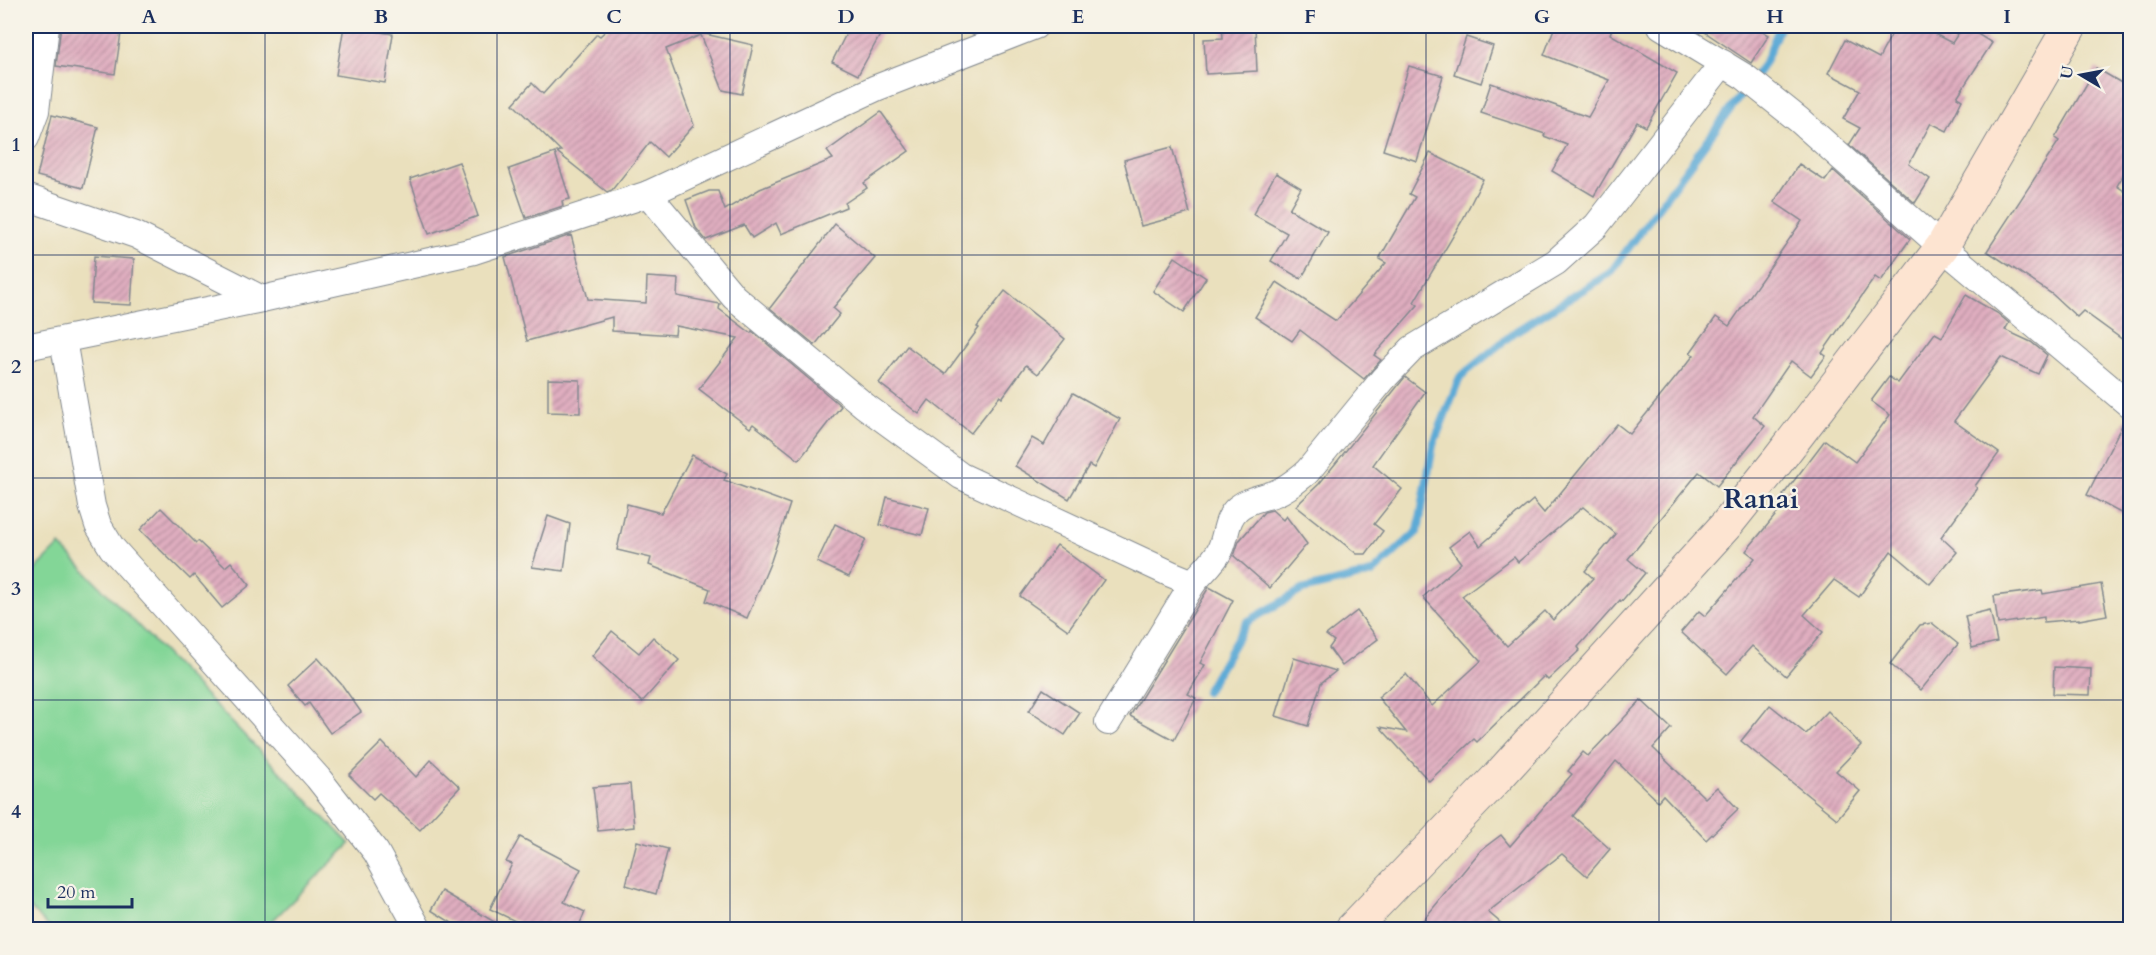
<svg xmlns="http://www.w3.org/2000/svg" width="2156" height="955" font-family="Cardo,serif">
<defs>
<pattern id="building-hatch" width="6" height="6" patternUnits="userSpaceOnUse" patternTransform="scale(1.5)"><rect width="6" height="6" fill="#e0aec0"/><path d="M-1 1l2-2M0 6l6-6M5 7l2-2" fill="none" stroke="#b58e9f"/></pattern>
</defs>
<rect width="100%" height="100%" fill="#f7f3e8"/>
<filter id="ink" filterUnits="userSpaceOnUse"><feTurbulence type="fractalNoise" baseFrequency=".0167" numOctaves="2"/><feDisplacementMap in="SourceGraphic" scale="12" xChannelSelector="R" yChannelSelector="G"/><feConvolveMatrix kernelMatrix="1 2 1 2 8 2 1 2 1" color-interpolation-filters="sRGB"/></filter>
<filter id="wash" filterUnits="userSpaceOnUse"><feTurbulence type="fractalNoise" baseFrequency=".008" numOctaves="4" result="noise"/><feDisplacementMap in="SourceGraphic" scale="24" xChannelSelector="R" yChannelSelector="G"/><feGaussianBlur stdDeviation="1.35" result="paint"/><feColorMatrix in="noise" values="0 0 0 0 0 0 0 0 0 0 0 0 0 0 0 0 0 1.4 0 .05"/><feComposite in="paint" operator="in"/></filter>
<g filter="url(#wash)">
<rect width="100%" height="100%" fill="#eae0bd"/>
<polygon fill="#83d697" stroke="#4f827a" stroke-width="1.5" points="60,545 350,844 264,929 51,929 26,904 26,579"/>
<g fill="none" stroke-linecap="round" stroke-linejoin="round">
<polyline stroke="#5daad6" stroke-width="8" points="1206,692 1247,622 1302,590 1372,573 1418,531 1433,445 1460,377 1516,331 1610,273 1765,62 1780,26"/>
</g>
<g id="blocks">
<g fill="url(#building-hatch)" fill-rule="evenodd">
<polygon points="61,26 122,26 115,74 56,66"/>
<polygon points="344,26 393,34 385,83 336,75"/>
<polygon points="611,26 721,26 721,27 705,34 753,45 742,94 723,90 701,35 666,49 694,125 666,157 650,142 612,190 607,192 557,152 561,151 513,104 532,83 543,94 597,34 600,36"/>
<polygon points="850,26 885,26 858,75 832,62"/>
<polygon points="1222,26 1255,26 1257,71 1206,74 1204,39 1223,38"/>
<polygon points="1555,26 1613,26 1610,34 1677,73 1646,127 1637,122 1594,196 1552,171 1567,145 1544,136 1545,134 1481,113 1491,83 1588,117 1609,80 1544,55"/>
<polygon points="1696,26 1755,26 1769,35 1751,63"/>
<polygon points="1896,26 1919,26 1952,43 1963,26 1965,26 1992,43 1957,97 1962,100 1947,131 1931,123 1909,164 1930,179 1915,203 1849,145 1860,128 1843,119 1860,90 1828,73 1845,40 1879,58"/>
<polygon points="1466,37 1493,46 1481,83 1454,74"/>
<polygon points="1409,66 1443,76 1417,161 1383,150"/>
<polygon points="2096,68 2130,88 2130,163 2117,186 2130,195 2130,345 2083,311 2077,317 2052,294 1987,251 2059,141 2055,138"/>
<polygon points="881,112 909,151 864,183 867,188 845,203 846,207 781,234 776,223 752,238 744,225 706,240 696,228 686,200 709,191 718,191 725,210 760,189 833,159 827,151"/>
<polygon points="52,115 98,127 83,188 37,176"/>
<polygon points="1172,147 1190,213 1141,226 1124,160"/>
<polygon points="555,153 570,199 562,201 563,206 526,218 509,169"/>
<polygon points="1430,153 1483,179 1462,221 1414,302 1418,305 1374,355 1381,360 1364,379 1300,330 1292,341 1255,317 1277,282 1336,321 1386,263 1379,259 1415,197 1409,194"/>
<polygon points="459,162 478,216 429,234 410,179"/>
<path d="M1799,164l26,17 8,-11 77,69 -29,42 -6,-4 -53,76 4,3 -15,20 -20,-15 -38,55 12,10 -48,60 -18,-14 -71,87 17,14 -24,29 -1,-2 -42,47 2,3 -32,30 -4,-4 -67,66 -3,-3 -45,42 -49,-54 26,5 -28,-35 28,-23 26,32 49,-45 -58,-64 38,-34 -12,-16 21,-16 10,15 53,-46 11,13 73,-89 13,10 64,-79 -4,-2 26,-36 13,9 73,-105 -28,-19zM1583,507l33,27 -31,37 8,7 -40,42 -8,-9 -38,35 -45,-50 52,-39 4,5z"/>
<polygon points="1276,173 1301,188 1289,209 1328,232 1301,279 1271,261 1287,233 1253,214"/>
<polygon points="835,224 875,258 833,308 840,314 815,345 770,308"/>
<polygon points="571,235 588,299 646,303 647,277 678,279 677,296 720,304 719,309 751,333 752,331 841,406 799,460 753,424 750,428 699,389 738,338 676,326 675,335 612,331 612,317 527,341 505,257"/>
<polygon points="94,256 134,259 131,305 91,303"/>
<polygon points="1175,257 1206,278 1184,312 1153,291"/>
<polygon points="1005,291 1065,339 1038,374 1026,365 1002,398 1000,396 971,433 929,400 919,414 879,383 907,346 945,374 979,328 977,327"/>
<polygon points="1966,295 1997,313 2009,323 2005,330 2031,342 2047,355 2038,374 2001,357 1954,421 1999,453 1975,486 1977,488 1941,537 1957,552 1930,584 1891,551 1859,597 1834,580 1804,615 1823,632 1786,676 1752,646 1727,674 1681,632 1699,611 1705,616 1755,558 1746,551 1789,499 1783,495 1825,440 1855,462 1890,415 1871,401 1889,377 1898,383 1935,333 1942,337"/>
<polygon points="1405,377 1425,392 1373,465 1402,489 1374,524 1383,531 1366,554 1357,554 1296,506 1319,484"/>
<polygon points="548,379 580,380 580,413 548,412"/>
<polygon points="1073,393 1120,419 1094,468 1089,465 1069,499 1015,466 1032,438 1044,445"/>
<polygon points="2125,419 2130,420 2130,518 2087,495"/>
<polygon points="692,455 727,474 724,480 790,504 771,561 747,618 706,601 710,589 649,565 651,558 617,550 627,504 661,513"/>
<polygon points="887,497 929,508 922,535 880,525"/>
<polygon points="161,508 196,543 198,541 225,567 231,562 250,585 222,608 194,575 190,579 140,530"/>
<polygon points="1272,510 1283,520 1286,516 1307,544 1270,588 1234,556 1239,541 1264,512"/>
<polygon points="548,516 570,524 564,571 532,567"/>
<polygon points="835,524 866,539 849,577 817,562"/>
<polygon points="1057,545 1104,580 1068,630 1020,596"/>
<polygon points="2101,584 2107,615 2079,620 2079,619 2044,622 2044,617 1998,624 1994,596 2042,590 2043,594"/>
<polygon points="1209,587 1233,600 1200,663 1205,665 1188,694 1196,698 1174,740 1130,716"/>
<polygon points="1990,610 1997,642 1972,648 1965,616"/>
<polygon points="1357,611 1378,639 1342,666 1329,648 1334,641 1326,635"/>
<polygon points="1932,623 1958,644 1921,690 1890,664 1920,625"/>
<polygon points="612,631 639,653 653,637 679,660 642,702 592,656"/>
<polygon points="318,658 342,685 361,712 330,733 309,703 305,706 288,686"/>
<polygon points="1294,658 1336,671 1321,683 1308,726 1276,716"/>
<polygon points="2054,667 2091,669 2090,695 2053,694"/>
<polygon points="1043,689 1080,713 1065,735 1029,711"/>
<polygon points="1641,700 1671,728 1653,748 1705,798 1717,787 1738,809 1706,840 1663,795 1658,801 1616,761 1573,816 1610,849 1587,876 1562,854 1488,912 1509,930 1415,930 1481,850 1501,835 1510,846 1572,774 1568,771 1583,752 1588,756"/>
<polygon points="1770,705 1806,734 1828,711 1861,745 1836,771 1860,791 1837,819 1741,741"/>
<polygon points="382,742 416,777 431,760 460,787 420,830 379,793 373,799 349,775"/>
<polygon points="630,784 634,827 598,831 593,787"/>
<polygon points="520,837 581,869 564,902 585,912 577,930 534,930 490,909 512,864 506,862"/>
<polygon points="637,841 668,849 656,894 626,885"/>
<polygon points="442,891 508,930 463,930 431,910"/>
</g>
</g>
</g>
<g filter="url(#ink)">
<use href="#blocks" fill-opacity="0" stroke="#82888e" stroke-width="1.5"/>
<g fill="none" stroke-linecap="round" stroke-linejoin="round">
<g stroke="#82888e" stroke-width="28">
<g id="street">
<polyline points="1661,26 1745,77 1799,120 1942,247 2130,405"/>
<polyline points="26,138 36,111 46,26"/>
<path d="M648,194l86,103 131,109 96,70 210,98 22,9c9,-11 21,-21 27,-33 7,-14 5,-31 18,-42 11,-9 25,-10 38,-15 12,-5 21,-13 31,-21l77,-94 28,-29 144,-87 40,-36 127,-163"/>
<polyline points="26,197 136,235 262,299"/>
<polyline points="63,340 92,506 98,525 112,548 318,778 376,852 419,930"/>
<polyline points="26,347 262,299 474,251 648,194 876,88 1035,26"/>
<polyline points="1108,722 1193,583"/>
</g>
</g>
<g stroke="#82888e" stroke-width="35">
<polyline id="secondary" points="1351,930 1496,779 1727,524 1779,459 1942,247 2070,26"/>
</g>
<use href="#street" stroke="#fff" stroke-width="26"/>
<use href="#secondary" stroke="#fde4d1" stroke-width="33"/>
</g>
</g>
<path fill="none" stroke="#1b2f5e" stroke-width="1.5" stroke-opacity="0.55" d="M265,26v904M497,26v904M730,26v904M962,26v904M1194,26v904M1426,26v904M1659,26v904M1891,26v904M26,255h2104M26,478h2104M26,700h2104"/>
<g text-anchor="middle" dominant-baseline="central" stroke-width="4.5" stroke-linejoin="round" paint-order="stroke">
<g font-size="28" font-weight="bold" fill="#1b2f5e" stroke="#f7f3e8">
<text x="1761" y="499">Ranai</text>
</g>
</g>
<rect width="2156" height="955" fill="none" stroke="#f7f3e8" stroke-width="66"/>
<g transform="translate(2081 75) rotate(280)" stroke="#f7f3e8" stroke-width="4.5" paint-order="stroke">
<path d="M0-4.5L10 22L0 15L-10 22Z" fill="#1b2f5e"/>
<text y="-9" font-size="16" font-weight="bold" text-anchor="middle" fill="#1b2f5e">U</text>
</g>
<path d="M48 898v9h84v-9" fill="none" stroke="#1b2f5e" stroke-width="3"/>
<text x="57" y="898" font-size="18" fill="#1b2f5e" stroke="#f7f3e8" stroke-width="4.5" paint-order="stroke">20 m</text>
<rect x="33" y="33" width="2090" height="889" fill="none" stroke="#1b2f5e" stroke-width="2"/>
<g font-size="20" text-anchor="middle" font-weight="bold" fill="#1b2f5e">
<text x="149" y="23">A</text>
<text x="381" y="23">B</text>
<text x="614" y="23">C</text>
<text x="846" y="23">D</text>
<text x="1078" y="23">E</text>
<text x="1310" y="23">F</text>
<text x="1542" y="23">G</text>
<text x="1775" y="23">H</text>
<text x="2007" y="23">I</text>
<text x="16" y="151">1</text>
<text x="16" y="373">2</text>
<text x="16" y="595">3</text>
<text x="16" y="818">4</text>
</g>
</svg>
